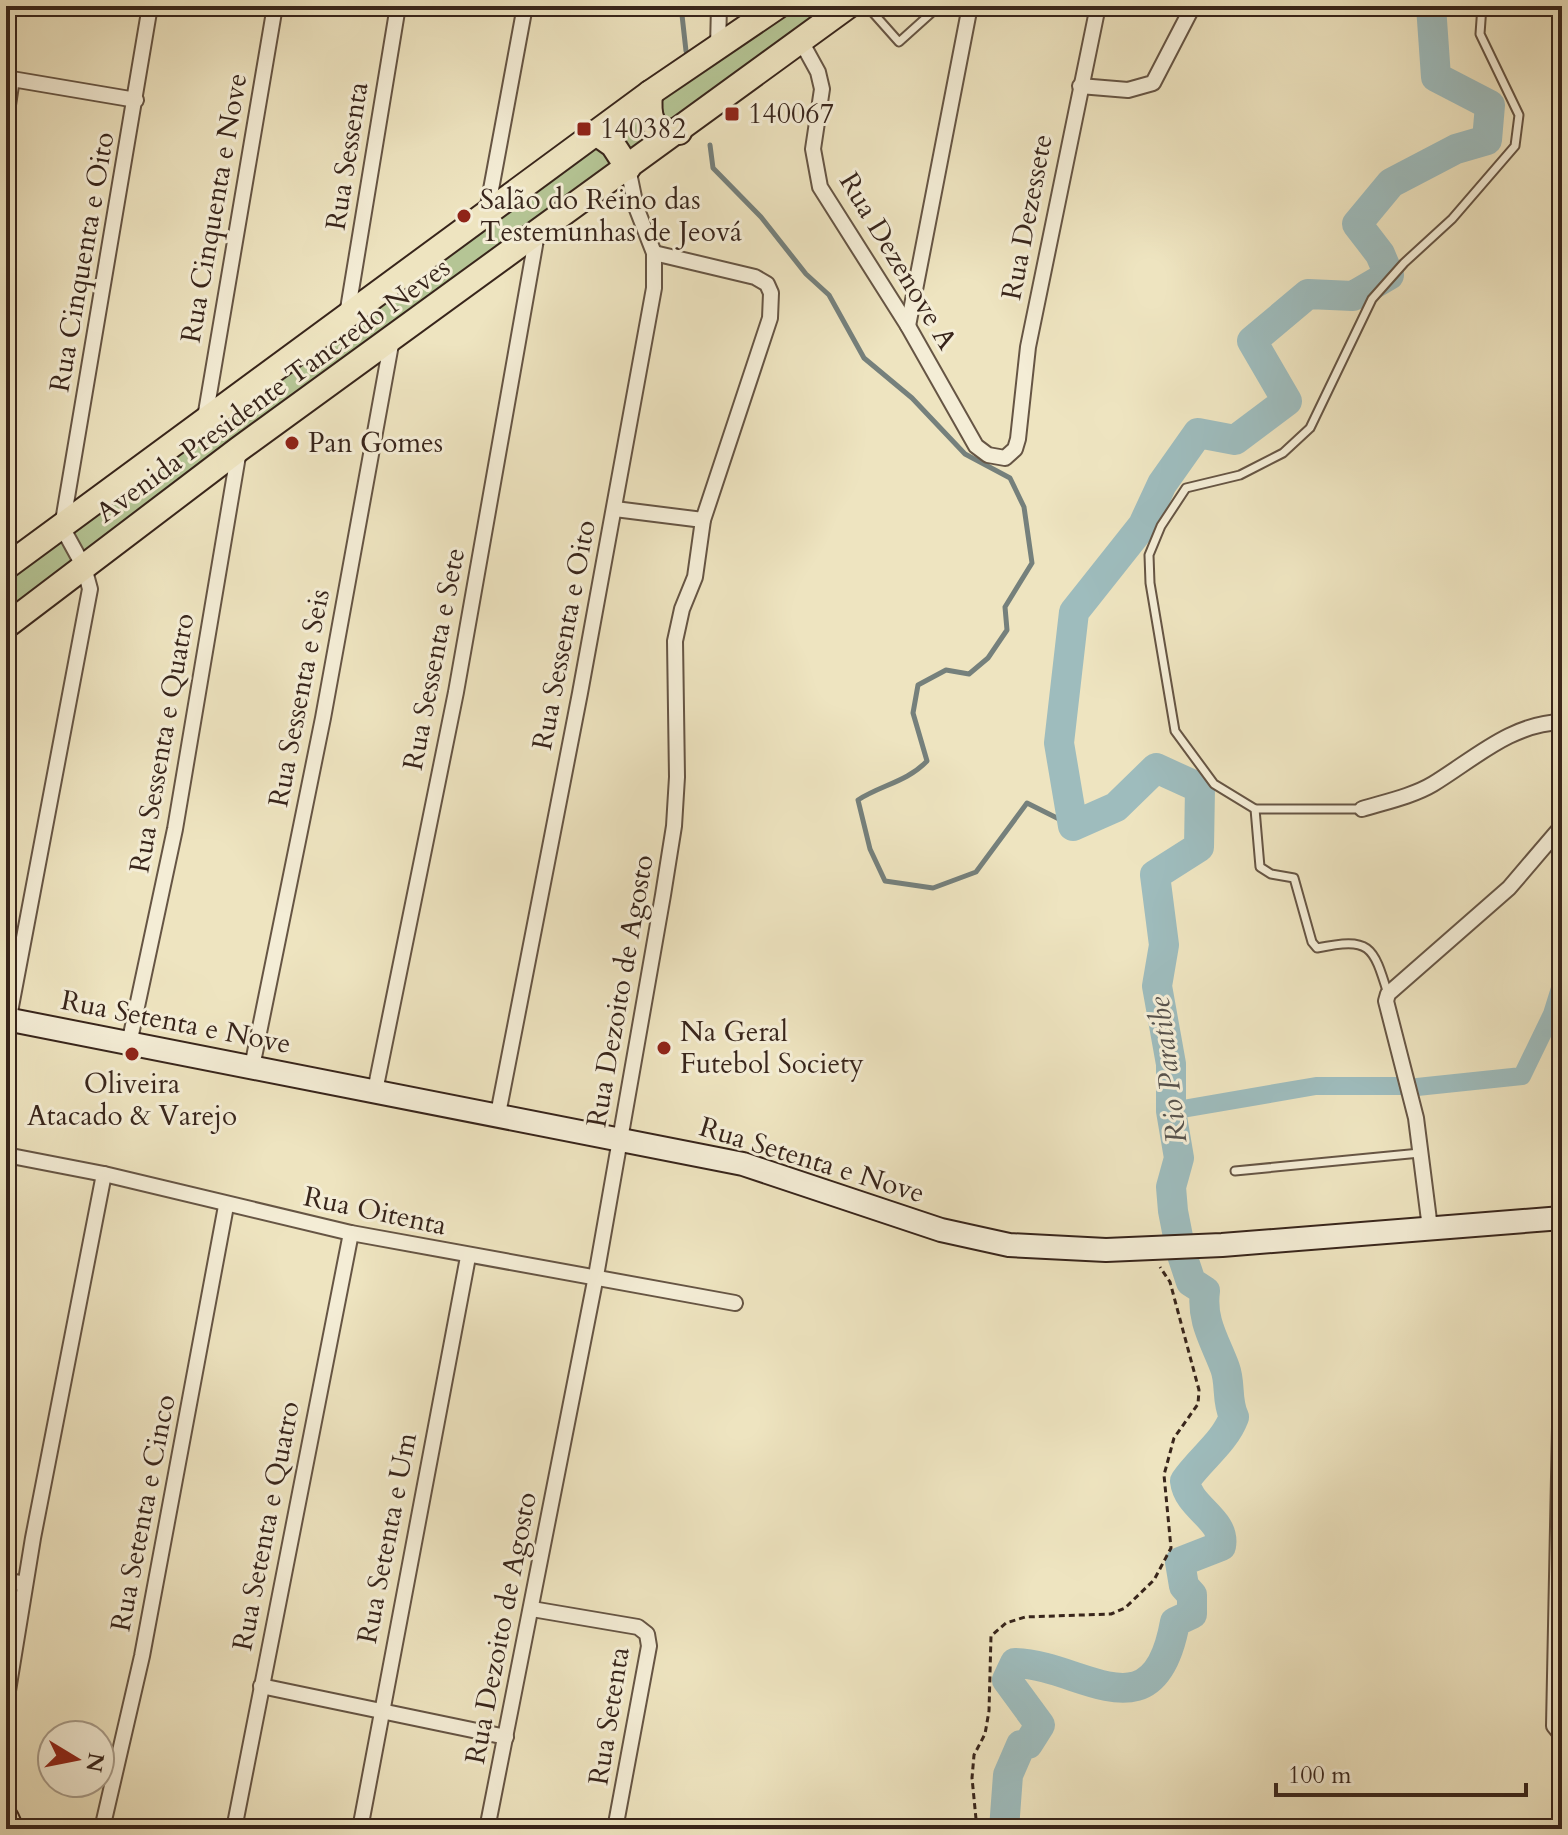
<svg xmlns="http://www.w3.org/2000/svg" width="1568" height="1835" font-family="Cardo,serif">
<rect width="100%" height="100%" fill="#eee4c0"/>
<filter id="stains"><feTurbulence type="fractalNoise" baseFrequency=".0025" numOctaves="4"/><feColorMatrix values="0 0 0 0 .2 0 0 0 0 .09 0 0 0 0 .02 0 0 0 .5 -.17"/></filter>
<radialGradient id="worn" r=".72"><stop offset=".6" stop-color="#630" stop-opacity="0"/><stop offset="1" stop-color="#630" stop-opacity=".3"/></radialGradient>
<polygon fill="#b5c595" stroke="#767558" stroke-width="2" points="786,6 840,6 6,619 6,573"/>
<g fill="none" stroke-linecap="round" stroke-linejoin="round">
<g stroke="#75807c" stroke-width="5">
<polyline points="681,6 686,51"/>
<path d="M710,145l3,23 48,49 45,57 23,21 35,63 48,40 53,56 45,24 14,29 8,56 -27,44 2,23 -19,28 -19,16 -23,-4 -28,15 -5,28 14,48c-20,21 -46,24 -69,39l12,49 15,32 48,7 43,-16 51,-69 46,23"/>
</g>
<g stroke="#9ebcbd" stroke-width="18">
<polyline points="1417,1087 1522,1076 1552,1014 1562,982"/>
<polyline points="1171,1111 1316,1086 1401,1086"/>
</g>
<path stroke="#9ebcbd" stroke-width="30" d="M1004,1829l4,-54 13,-30 7,-1 12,-19 -33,-45 8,-17c68,2 139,76 160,-41l17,-8v-19l-8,-9 -4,-24 41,-16c5,-27 -33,-38 -36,-65 16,-23 39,-38 49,-64 -8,-17 -3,-33 -9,-49 -10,-27 -24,-47 -20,-77l-14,-9 -10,-30 -8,-41 -2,-24 8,-29 -8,-47v-47l-14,-78 7,-41 -9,-70 44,-28 1,-59 -44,-20 -40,39 -43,19 -14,-83 15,-131 69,-87 19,-41 36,-51 37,7 52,-39 -35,-60 56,-47 45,2 36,-21 -9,-21 -23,-30 34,-41 65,-34 31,-9 3,-35 -54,-28 -5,-71"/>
<g stroke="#654" stroke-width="11">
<g id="lane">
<polyline points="867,6 899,42 939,6"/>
<path d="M1255,809l5,58 11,7 23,4 18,64 5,6c53,-11 56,-3 71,46"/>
<polyline points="1362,809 1255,809 1214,784 1175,731 1150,583 1149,555 1161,526 1186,488 1240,475 1283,453 1310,428 1372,299 1404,263 1452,219 1515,146 1519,115 1480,34 1482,6"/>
<polyline points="1235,1171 1420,1153"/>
</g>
</g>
<g stroke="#654" stroke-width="18">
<g id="street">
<polyline points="801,41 818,72 822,89 813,149 820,187 908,326 976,446 988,455 1005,458 1015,449 1018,439 1028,347 1098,6"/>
<polyline points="718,47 719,6"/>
<polyline points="6,78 136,100"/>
<polyline points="1080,86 1128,90 1153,83 1193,6"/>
<polyline points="6,118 12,79"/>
<polyline points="487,211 525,6"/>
<polyline points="347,315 398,6"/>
<polyline points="908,326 970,6"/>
<polyline points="205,418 275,6"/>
<polyline points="615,509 703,520"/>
<path d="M1362,809c23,-7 51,-13 71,-25 41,-25 79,-61 129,-62"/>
<polyline points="6,1033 90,589 84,567 62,527 150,6"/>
<polyline points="129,1044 175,829 239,450"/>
<polyline points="252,1067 323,718 392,339"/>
<polyline points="375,1091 456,692 537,234"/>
<polyline points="498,1114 580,693 654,288 654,253 636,207 628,168"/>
<polyline points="6,1155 104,1174 351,1233 735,1303"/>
<polyline points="1430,1228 1416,1118 1386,1001 1388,994 1509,888 1562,826"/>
<polyline points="1562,1328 1554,1726 1562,1736"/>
<polyline points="6,1580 25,1584"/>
<polyline points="532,1609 638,1627 647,1634 649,1646 615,1829"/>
<polyline points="261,1686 506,1737"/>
<polyline points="6,1703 33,1538 104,1174"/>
<polyline points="102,1829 142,1656 226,1206"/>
<polyline points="234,1829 351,1233"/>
<polyline points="360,1829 468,1257"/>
<polyline points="487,1829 596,1276 663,895 674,826 677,777 675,641 682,609 695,577 703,520 770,318 771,293 767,284 755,277 654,253"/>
</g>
</g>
<g stroke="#38251b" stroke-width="26">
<polyline id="secondary" points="6,1019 743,1164 941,1230 1009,1245 1106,1250 1222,1245 1562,1218"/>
</g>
<g stroke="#38251b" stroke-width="28">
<g id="primary">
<path d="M650,93c-2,24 0,40 29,39"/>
<polyline points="596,133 613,145 628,168"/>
<polyline points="6,567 650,93 778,6"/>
<polyline points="6,626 239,449 848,6"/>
<polyline points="6,1818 11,1829"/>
</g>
</g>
<polyline stroke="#38251b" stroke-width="3" stroke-dasharray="6 4" stroke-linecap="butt" points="977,1829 972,1778 974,1755 985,1734 989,1711 991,1636 1006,1623 1025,1617 1111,1614 1125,1608 1154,1580 1171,1548 1164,1475 1174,1438 1198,1404 1199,1390 1170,1282 1160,1267"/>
<use href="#lane" stroke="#f4edd6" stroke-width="7"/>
<use href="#street" stroke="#f4edd6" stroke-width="14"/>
<use href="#secondary" stroke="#f4edd6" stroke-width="22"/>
<use href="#primary" stroke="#eee4c0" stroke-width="24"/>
</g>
<g fill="#8f2418" stroke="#f4edd6" stroke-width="3">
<rect x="724" y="106" width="16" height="16" rx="4"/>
<rect x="576" y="121" width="16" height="16" rx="4"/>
<circle cx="464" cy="216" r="8"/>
<circle cx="292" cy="443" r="8"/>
<circle cx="664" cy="1048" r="8"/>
<circle cx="132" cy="1054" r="8"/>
</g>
<g text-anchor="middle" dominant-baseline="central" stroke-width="6" stroke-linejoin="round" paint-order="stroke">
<g font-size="28" fill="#38251b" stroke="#f4edd6" text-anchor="start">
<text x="748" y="114">140067</text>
<text x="600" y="129">140382</text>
<text x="480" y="200">Salão do Reino das<tspan x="480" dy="32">Testemunhas de Jeová</tspan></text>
<text x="308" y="443">Pan Gomes</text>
<text x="680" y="1032">Na Geral<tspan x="680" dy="32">Futebol Society</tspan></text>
<text x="132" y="1084" text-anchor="middle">Oliveira<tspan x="132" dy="32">Atacado &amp; Varejo</tspan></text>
</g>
<g font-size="28" fill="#38251b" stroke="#f4edd6">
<text transform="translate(347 156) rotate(-81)">Rua Sessenta</text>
<text transform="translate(214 208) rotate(-80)">Rua Cinquenta e Nove</text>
<text transform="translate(1027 217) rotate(-79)">Rua Dezessete</text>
<text transform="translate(898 261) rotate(59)">Rua Dezenove A</text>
<text transform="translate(82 262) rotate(-80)">Rua Cinquenta e Oito</text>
<text transform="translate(273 390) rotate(-36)">Avenida Presidente Tancredo Neves</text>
<text transform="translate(564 635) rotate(-79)">Rua Sessenta e Oito</text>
<text transform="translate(434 659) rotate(-79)">Rua Sessenta e Sete</text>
<text transform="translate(299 698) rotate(-79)">Rua Sessenta e Seis</text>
<text transform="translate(162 743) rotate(-80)">Rua Sessenta e Quatro</text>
<text transform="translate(620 991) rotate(-80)">Rua Dezoito de Agosto</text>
<text transform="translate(176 1022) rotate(11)">Rua Setenta e Nove</text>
<text transform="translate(812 1160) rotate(17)">Rua Setenta e Nove</text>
<text transform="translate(375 1211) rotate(12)">Rua Oitenta</text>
<text transform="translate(143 1513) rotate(-79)">Rua Setenta e Cinco</text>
<text transform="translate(266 1526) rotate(-79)">Rua Setenta e Quatro</text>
<text transform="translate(387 1538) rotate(-79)">Rua Setenta e Um</text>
<text transform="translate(501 1628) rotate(-79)">Rua Dezoito de Agosto</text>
<text transform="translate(609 1716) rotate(-81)">Rua Setenta</text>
</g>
<g font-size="30" font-style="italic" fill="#57524c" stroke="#f4edd6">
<text transform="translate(1168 1070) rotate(-97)">Rio Paratibe</text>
</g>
</g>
<rect width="1568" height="1835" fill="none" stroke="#eee4c0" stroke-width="32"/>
<rect x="8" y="8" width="1552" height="1819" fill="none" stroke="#38251b" stroke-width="4"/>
<rect x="16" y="16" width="1536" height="1803" fill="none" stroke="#38251b" stroke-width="2"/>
<g transform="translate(76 1759) rotate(100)"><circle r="38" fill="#f4edd6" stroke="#a99d8b" stroke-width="2"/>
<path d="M0-6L14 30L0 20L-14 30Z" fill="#8f2418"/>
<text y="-12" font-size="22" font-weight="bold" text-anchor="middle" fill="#38251b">N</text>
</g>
<path d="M1276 1783v12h250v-12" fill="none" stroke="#38251b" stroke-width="4"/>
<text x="1288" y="1783" font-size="24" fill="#38251b" stroke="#f4edd6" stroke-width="6" paint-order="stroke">100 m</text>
<rect width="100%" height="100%" filter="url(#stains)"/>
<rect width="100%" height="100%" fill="url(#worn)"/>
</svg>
